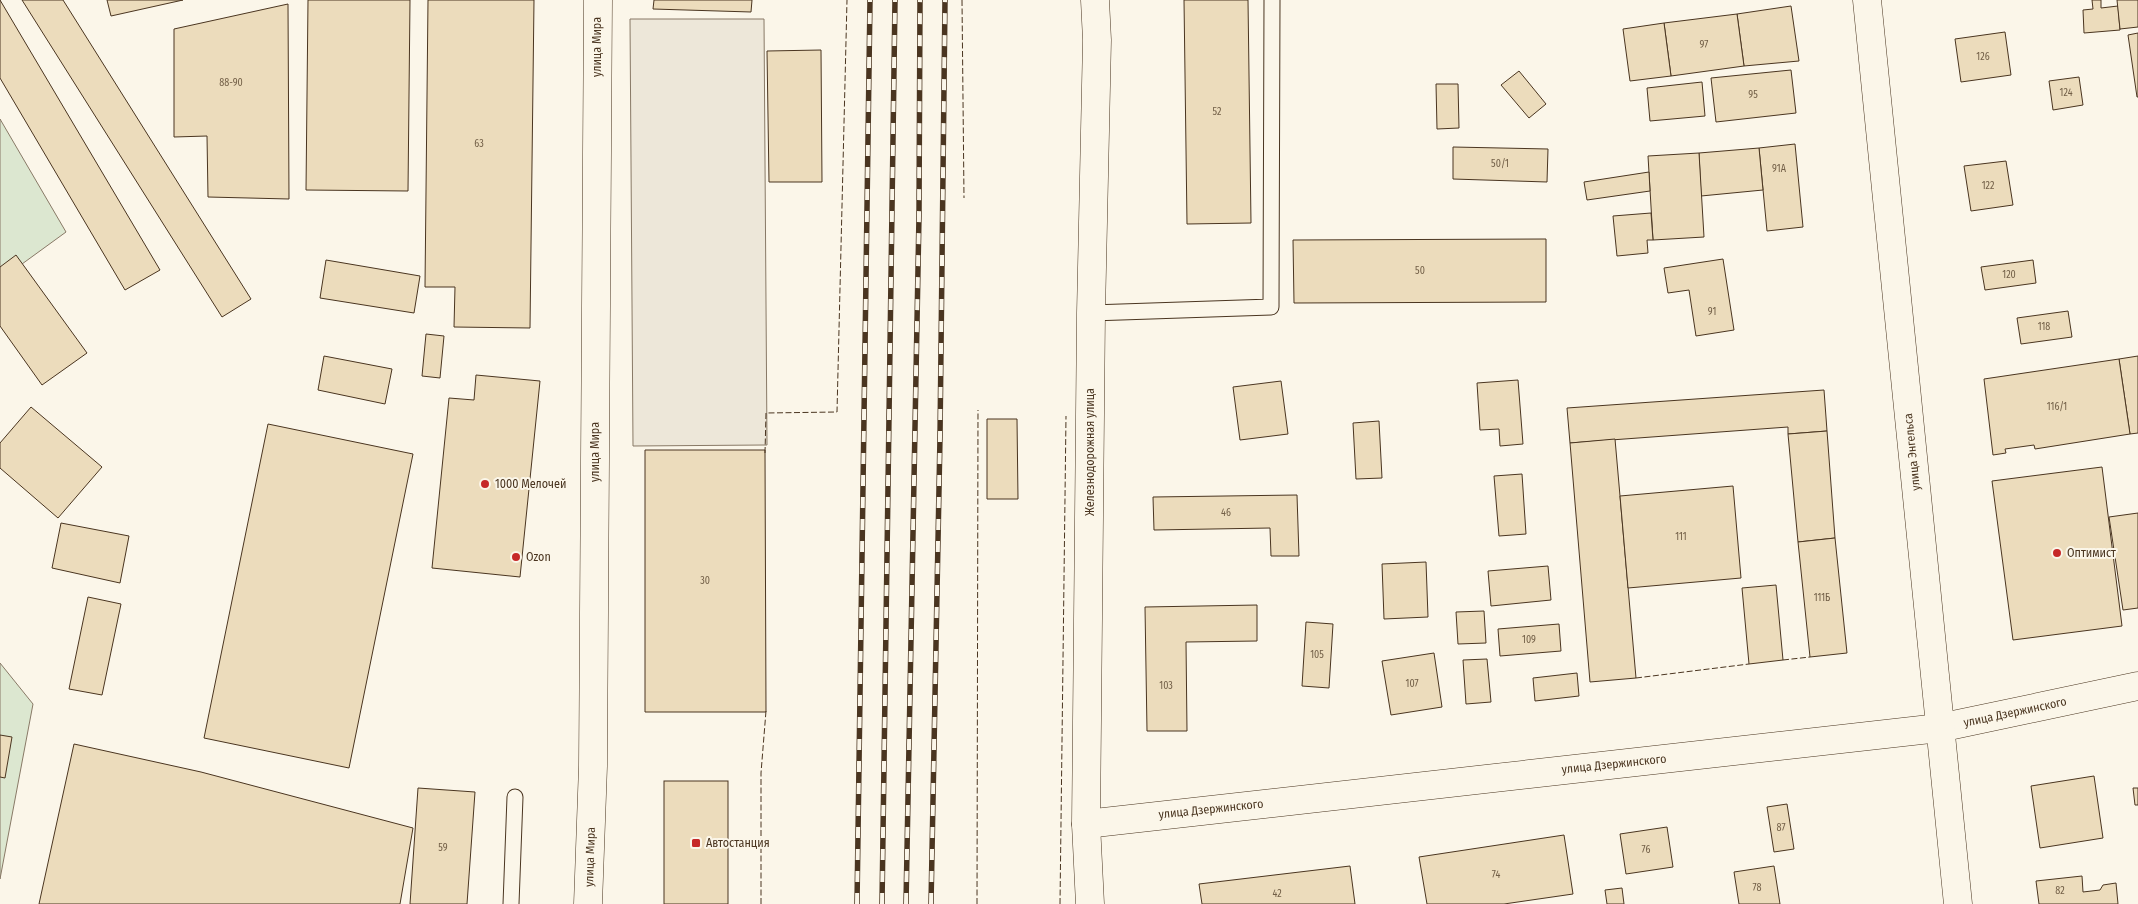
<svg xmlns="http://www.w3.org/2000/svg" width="2138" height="904" font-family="'Fira Sans Condensed',sans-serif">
<rect width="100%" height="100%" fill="#fbf6e9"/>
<g fill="#dce7d0" stroke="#887966">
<polygon points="0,119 66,232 0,280"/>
<polygon points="0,663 33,704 0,879"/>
</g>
<polygon fill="#ede7d9" stroke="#887966" points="630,19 764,19 767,445 633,446"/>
<g fill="#ecdcbc" stroke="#4a3520">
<polygon points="0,0 160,270 125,290 0,78"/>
<polygon points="22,0 63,0 251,299 222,317"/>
<polygon points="107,0 183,0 111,16"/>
<polygon points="308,0 410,0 408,191 306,190"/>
<polygon points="428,0 534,0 530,328 454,327 455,287 425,287"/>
<polygon points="654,0 752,0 751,12 653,9"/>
<polygon points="1184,0 1248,0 1251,223 1187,224"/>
<polygon points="2092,0 2101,0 2101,8 2118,6 2120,30 2084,33 2083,10 2093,9"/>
<polygon points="2117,0 2138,0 2138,27 2120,29"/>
<polygon points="288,4 289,199 208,197 207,136 174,137 174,29"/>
<polygon points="1791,6 1799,61 1744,66 1737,14"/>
<polygon points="1737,14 1744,66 1671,76 1664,23"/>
<polygon points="1664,23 1671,76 1630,81 1623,29"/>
<polygon points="2005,32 2011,75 1961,82 1955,39"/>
<polygon points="2138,33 2138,97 2137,97 2128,35"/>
<polygon points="821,50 822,182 769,182 767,51"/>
<polygon points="1791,70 1796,113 1716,122 1711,78"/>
<polygon points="1519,71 1546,104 1529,118 1501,85"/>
<polygon points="2079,77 2083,105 2053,110 2049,81"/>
<polygon points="1702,82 1705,116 1650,121 1647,88"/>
<polygon points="1436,84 1458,84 1459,128 1437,129"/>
<polygon points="1795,144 1803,227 1767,231 1759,148"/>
<polygon points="1453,147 1548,149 1547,182 1453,179"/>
<polygon points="1759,148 1763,190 1701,196 1699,153"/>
<polygon points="1699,153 1704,237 1653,240 1648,156"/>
<polygon points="2006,161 2013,205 1971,211 1964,166"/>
<polygon points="1649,172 1650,191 1587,200 1584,182"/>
<polygon points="1651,213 1653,240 1647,240 1648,253 1617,256 1613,216"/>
<polygon points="1546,239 1546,302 1294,303 1293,240"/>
<polygon points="16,255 87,353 42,385 0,326 0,267"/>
<polygon points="1723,259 1734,330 1696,336 1689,290 1668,293 1664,268"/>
<polygon points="326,260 420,276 414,313 320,298"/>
<polygon points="2033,260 2036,283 1985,290 1981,267"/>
<polygon points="2068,311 2072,337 2021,344 2017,318"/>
<polygon points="426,334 444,336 440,378 422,376"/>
<polygon points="324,356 392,369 385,404 318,390"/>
<polygon points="2138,356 2138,433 2130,434 2119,359"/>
<polygon points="2119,359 2130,434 2035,449 2034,445 2005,449 2006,453 1993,455 1984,379"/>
<polygon points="476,375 540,381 520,577 432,568 449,398 474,400"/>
<polygon points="1518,380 1523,444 1500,446 1499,429 1480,430 1477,383"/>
<polygon points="1281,381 1288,434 1240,440 1233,387"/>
<polygon points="1824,390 1827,431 1788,434 1788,427 1570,443 1567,408"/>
<polygon points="31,407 102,467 58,518 0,468 0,443"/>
<polygon points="987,419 1017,419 1018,499 987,499"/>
<polygon points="1379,421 1382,478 1356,479 1353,423"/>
<polygon points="268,424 413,454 349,768 204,738"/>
<polygon points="1827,431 1835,538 1798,542 1788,434"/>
<polygon points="1615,439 1636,678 1590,682 1570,443"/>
<polygon points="645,450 765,450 766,712 645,712"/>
<polygon points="2102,467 2122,626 2013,640 1992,481"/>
<polygon points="1522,474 1526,534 1499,536 1494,476"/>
<polygon points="1733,486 1741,578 1628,588 1620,496"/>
<polygon points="1297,495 1299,556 1271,556 1270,528 1154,530 1153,497"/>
<polygon points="2138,513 2138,608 2123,610 2109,517"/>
<polygon points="61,523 129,536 120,583 52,568"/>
<polygon points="1835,538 1847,653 1810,657 1798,542"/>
<polygon points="1426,562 1428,617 1384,619 1382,564"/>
<polygon points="1548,566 1551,600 1491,606 1488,571"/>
<polygon points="1776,585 1783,660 1749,664 1742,588"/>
<polygon points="88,597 121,604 102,695 69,689"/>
<polygon points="1257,605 1257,641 1186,642 1187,731 1147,731 1145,607"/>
<polygon points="1484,611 1486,643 1458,644 1456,612"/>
<polygon points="1306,622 1333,624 1329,688 1302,686"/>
<polygon points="1559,624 1561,651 1500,656 1498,629"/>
<polygon points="1434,653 1442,707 1391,715 1382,661"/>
<polygon points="1487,659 1491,702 1466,704 1463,660"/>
<polygon points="1577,673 1579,696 1535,701 1533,678"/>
<polygon points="0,735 12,737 5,778 0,777"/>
<polygon points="74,744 201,772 413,828 400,904 39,904"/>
<polygon points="2094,776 2103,838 2040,848 2031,786"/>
<rect x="664" y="781" width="64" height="123"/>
<polygon points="418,788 475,792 467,904 410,904"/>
<polygon points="2133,788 2138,788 2138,805 2135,805"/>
<polygon points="1787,804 1794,849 1774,852 1767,807"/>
<polygon points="1667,827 1673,867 1626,874 1620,834"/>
<polygon points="1564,835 1573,894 1504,904 1427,904 1419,857"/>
<polygon points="1350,866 1355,904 1202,904 1199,884"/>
<polygon points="1774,866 1780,904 1739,904 1734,872"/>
<polygon points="2082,876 2083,892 2100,890 2103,885 2116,883 2118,904 2039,904 2036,881"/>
<polygon points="1622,888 1624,904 1607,904 1605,890"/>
</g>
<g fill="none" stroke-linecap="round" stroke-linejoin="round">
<g stroke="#4a3520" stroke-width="17">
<g id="service">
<polyline points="1091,313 1271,307 1272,0"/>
<polyline points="511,904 515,797"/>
</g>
</g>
<g stroke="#4a3520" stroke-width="29">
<g id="minor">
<polyline points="1086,824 1939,728 2138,686"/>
<polyline points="1090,904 1086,824 1091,313 1097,40 1095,0"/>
</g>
</g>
<g stroke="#4a3520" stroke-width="29">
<polyline id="tertiary" points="1867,0 1958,904"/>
</g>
<g stroke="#4a3520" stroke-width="29">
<polyline id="primary" points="588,904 593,766 598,0"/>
</g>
<use href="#service" stroke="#fbf6e9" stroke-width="15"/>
<use href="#minor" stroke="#fbf6e9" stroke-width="28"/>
<use href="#tertiary" stroke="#fbf6e9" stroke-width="28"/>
<use href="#primary" stroke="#fbf6e9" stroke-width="28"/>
<g stroke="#4a3520" stroke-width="5.5">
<g id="rail">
<polyline points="857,904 870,0"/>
<polyline points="882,904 895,0"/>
<polyline points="906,904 919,216 920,0"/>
<polyline points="931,904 940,437 945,0"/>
</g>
</g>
<use href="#rail" stroke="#fbf6e9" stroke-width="4" stroke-dasharray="11" stroke-linecap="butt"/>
<g stroke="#4a3520" stroke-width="1" stroke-dasharray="6 2.5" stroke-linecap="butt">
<polyline points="962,0 964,198"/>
<polyline points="765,453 766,413 837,412 847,0"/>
<polyline points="1783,660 1810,657"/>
<polyline points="1636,678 1749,664"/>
<polyline points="761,904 761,773 766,711"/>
<polyline points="977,904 978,410"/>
<polyline points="1060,904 1066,416"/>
</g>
</g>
<g fill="#c62828" stroke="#fbf6e9" stroke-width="2">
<circle cx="485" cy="484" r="5"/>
<circle cx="2057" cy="553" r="5"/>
<circle cx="516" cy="557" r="5"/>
<rect x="691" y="838" width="10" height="10" rx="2.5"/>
</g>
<g text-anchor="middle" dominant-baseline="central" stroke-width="4" stroke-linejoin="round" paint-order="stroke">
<g font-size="10" fill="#725f47">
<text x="1704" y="45">97</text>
<text x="1983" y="57">126</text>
<text x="231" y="83">88-90</text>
<text x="2066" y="93">124</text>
<text x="1753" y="95">95</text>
<text x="1217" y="112">52</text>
<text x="479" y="144">63</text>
<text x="1500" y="164">50/1</text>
<text x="1779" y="169">91А</text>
<text x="1988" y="186">122</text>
<text x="1420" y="271">50</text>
<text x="2009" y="275">120</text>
<text x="1712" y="312">91</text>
<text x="2044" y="327">118</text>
<text x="2057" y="407">116/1</text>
<text x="1226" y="513">46</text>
<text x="1681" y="537">111</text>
<text x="705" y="581">30</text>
<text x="1822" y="598">111Б</text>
<text x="1529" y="640">109</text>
<text x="1317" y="655">105</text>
<text x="1412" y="684">107</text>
<text x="1166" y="686">103</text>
<text x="1781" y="828">87</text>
<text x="443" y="848">59</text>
<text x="1646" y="850">76</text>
<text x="1496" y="875">74</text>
<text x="1757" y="888">78</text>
<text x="2060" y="891">82</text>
<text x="1277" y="894">42</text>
</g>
<g font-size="12" fill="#4a3520" stroke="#fbf6e9">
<text transform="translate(597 47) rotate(-90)">улица Мира</text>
<text transform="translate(595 452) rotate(-90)">улица Мира</text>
<text transform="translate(1090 452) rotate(-90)">Железнодорожная улица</text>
<text transform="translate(1912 452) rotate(-96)">улица Энгельса</text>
<text transform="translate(2015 712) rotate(-12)">улица Дзержинского</text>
<text transform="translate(1614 764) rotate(-6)">улица Дзержинского</text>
<text transform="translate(1211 809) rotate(-6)">улица Дзержинского</text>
<text transform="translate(590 857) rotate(-88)">улица Мира</text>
</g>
<g font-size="12" fill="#4a3520" stroke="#fbf6e9" text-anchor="start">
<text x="495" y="484">1000 Мелочей</text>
<text x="2067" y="553">Оптимист</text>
<text x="526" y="557">Ozon</text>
<text x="706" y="843">Автостанция</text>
</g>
</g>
</svg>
